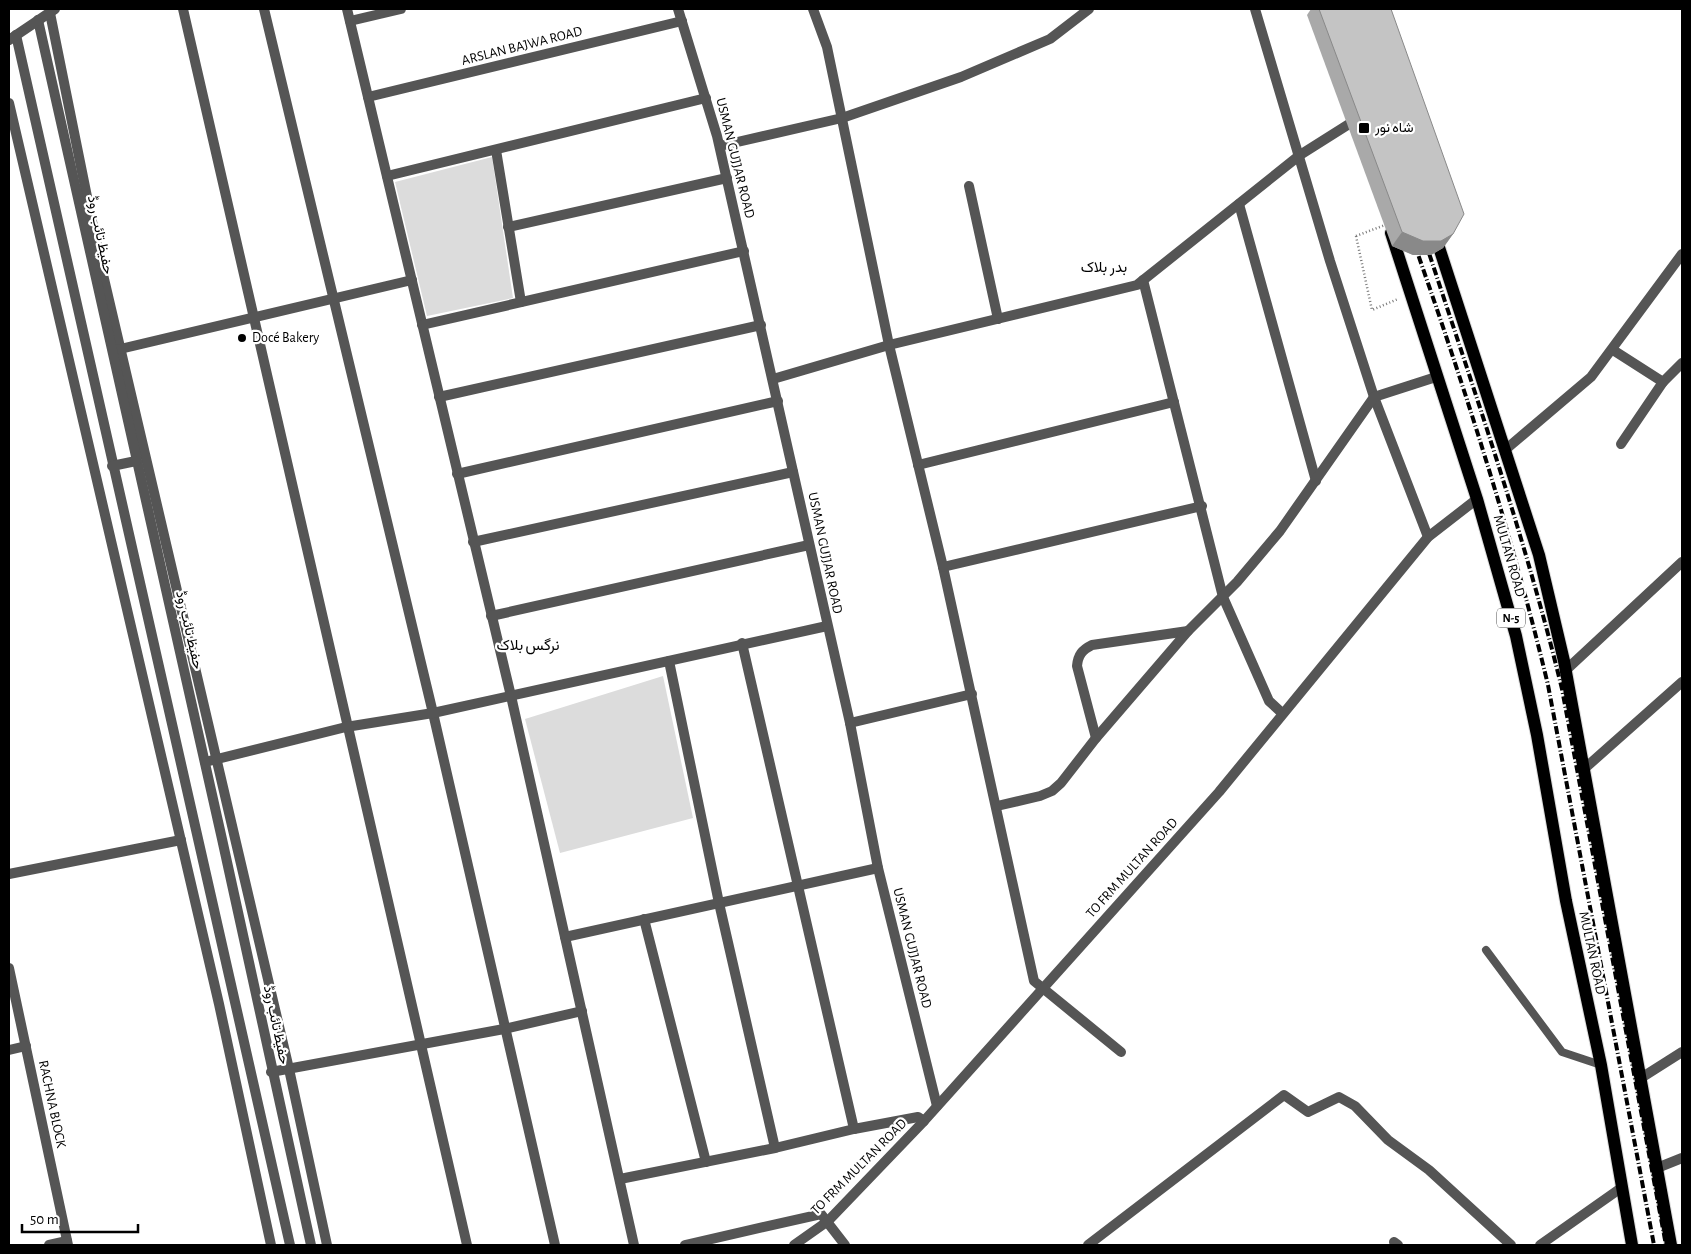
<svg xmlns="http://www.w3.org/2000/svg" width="1691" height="1254" font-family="'Alegreya Sans',Vazirmatn,sans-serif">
<rect width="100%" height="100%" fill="#fff"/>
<g fill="#dcdcdc">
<polygon points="492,157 513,298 427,316 395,182"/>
<polygon points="663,676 693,818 560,853 525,719"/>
</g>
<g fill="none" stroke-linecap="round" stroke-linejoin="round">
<g stroke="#dbdbdb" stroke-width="14">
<g id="primary">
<polyline points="1391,233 1477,499 1516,636 1537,735 1566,901 1601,1065 1632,1245"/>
<polyline points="1435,235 1539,555 1564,661 1671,1245"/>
</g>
</g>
<polyline stroke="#777" stroke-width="2.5" stroke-dasharray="1 2.5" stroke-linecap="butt" points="1356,236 1372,310 1398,299"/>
<polyline stroke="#555" stroke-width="8" points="1486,950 1562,1052 1601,1065"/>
<g stroke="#555" stroke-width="10">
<polyline points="183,9 467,1245"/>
<polyline points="264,9 433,713 555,1245"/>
<polyline points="347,9 511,696 634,1245"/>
<polyline points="813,9 827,47 889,345 943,567 1034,981 1121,1052"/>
<polyline points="1255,9 1330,261 1374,397 1428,537"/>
<polyline points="50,13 101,266 289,1069 327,1245"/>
<polyline points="350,21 401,9"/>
<polyline points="368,97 682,21"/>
<polyline points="9,103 219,1004 271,1245"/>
<polyline points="720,146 842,118 961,77 1050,39 1089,9"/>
<polyline points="496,150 521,302"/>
<polyline points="387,176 706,98"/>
<polyline points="969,186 998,319"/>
<polyline points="1239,204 1316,481"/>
<polyline points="508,227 727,178"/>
<polyline points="1143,280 1223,597 1269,701 1282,713"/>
<polyline points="422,325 744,251"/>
<polyline points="116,350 412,280"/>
<polyline points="1613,350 1663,382"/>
<polyline points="773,379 889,345 1137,285 1300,155 1357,119"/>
<polyline points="439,397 761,325"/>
<polyline points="1621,444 1663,382 1682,363"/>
<polyline points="1505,450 1591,377 1682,254"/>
<polyline points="918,465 1174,402"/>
<polyline points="457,474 778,401"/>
<polyline points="473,542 793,472"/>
<polyline points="943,567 1202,506"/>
<polyline points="491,616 809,545"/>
<polyline points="742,643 854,1129"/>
<polyline points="669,661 719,903 775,1148"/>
<polyline points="1566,670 1682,562"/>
<polyline points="850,723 972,694"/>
<path d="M1096,738l-19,-72c1,-11 5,-16 15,-21l96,-14"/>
<polyline points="205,762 346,727 433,713 827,626"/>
<polyline points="1584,769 1682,682"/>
<polyline points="997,806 1040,796 1052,791 1061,783 1096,738 1188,631 1237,582 1280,531 1374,397 1436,377"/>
<polyline points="9,874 181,840"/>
<polyline points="644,919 706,1162"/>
<polyline points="565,937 878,868"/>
<polyline points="9,968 68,1245"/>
<polyline points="9,1050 26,1046"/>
<polyline points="271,1072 504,1029 582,1011"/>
<polyline points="1641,1078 1682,1052"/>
<polyline points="1657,1168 1682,1158"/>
<polyline points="620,1179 775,1148 854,1129 918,1117 924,1121"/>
<polyline points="1394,1242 1398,1245"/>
<polyline points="49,1245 67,1241"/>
<polyline points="685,1245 821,1214 845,1245"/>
<polyline points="1088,1245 1284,1095 1308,1112 1339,1097 1355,1106 1388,1140 1429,1170 1511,1245"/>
<polyline points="1540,1245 1621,1188"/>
</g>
<g stroke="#555" stroke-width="10">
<polyline points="678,9 717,136 850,723 878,868 937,1106"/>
<polyline points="38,20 222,839 311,1245"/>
<polyline points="16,35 290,1245"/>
<polyline points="9,40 55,9"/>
<polyline points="112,466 136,461"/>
<polyline points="794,1245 828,1221 924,1121 1219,792 1428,537 1477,499"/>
</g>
<use href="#primary" stroke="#000" stroke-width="12"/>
<g stroke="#000" stroke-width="4" stroke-dasharray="8 2.5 1 2.5" stroke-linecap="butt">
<path d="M1425,241c49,149 100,296 137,448l104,556"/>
<path d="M1414,243c51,145 98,292 134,442l106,560"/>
</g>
<polyline stroke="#777" stroke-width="2.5" stroke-dasharray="1 2.5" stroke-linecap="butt" points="1356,236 1385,225"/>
</g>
<polygon fill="#a9a9a9" points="1311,9 1391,9 1453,234 1443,248 1431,255 1413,255 1392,246 1307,15"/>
<polygon fill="#898989" points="1402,232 1453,234 1443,248 1431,255 1413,255 1392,246"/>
<polygon fill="#c4c4c4" stroke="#898989" points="1319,9 1391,9 1464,214 1453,234 1441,241 1423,241 1402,232"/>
<g fill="#000" stroke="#fff" stroke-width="2">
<rect x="1358" y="122" width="12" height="12" rx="2.5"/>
<circle cx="242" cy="338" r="5"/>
</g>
<g text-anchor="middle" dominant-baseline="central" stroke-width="4.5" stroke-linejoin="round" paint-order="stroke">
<rect fill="#fff" stroke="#4c4c4c" stroke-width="1" x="1497" y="608.5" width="28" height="19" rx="4"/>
<g font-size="12" font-weight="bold" fill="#000">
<text x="1511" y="618">N-5</text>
</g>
<g font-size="14" fill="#000" stroke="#fff">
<text transform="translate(522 46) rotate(-14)">ARSLAN BAJWA ROAD</text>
<text transform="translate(735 158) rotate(76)">USMAN GUJJAR ROAD</text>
<text transform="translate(100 235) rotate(78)">حفیظ تائب روڈ</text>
<text transform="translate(825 553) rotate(78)">USMAN GUJJAR ROAD</text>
<text transform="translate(1509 556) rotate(74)">MULTAN ROAD</text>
<text transform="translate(189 630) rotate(77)">حفیظ تائب روڈ</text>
<text transform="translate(1132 868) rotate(-48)">TO FRM MULTAN ROAD</text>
<text transform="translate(912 948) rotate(76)">USMAN GUJJAR ROAD</text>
<text transform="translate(1592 953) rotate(78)">MULTAN ROAD</text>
<text transform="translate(276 1025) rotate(78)">حفیظ تائب روڈ</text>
<text transform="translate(52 1104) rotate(78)">RACHNA BLOCK</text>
<text transform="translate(859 1167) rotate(-45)">TO FRM MULTAN ROAD</text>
</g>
<g font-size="14" fill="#000" stroke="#fff" text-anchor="start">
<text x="1375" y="128">شاہ نور</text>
<text x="252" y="338">Docé Bakery</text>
</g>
<g font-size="15" fill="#000" stroke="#fff">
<text x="1104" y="267">بدر بلاک</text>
<text x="528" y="645">نرگس بلاک</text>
</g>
</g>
<rect width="1691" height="1254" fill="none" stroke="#000000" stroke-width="20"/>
<path d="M22 1224v8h116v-8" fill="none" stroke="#000000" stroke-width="2.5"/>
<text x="30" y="1224" font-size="15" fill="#000000" stroke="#ffffff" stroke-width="4" paint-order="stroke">50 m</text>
</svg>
